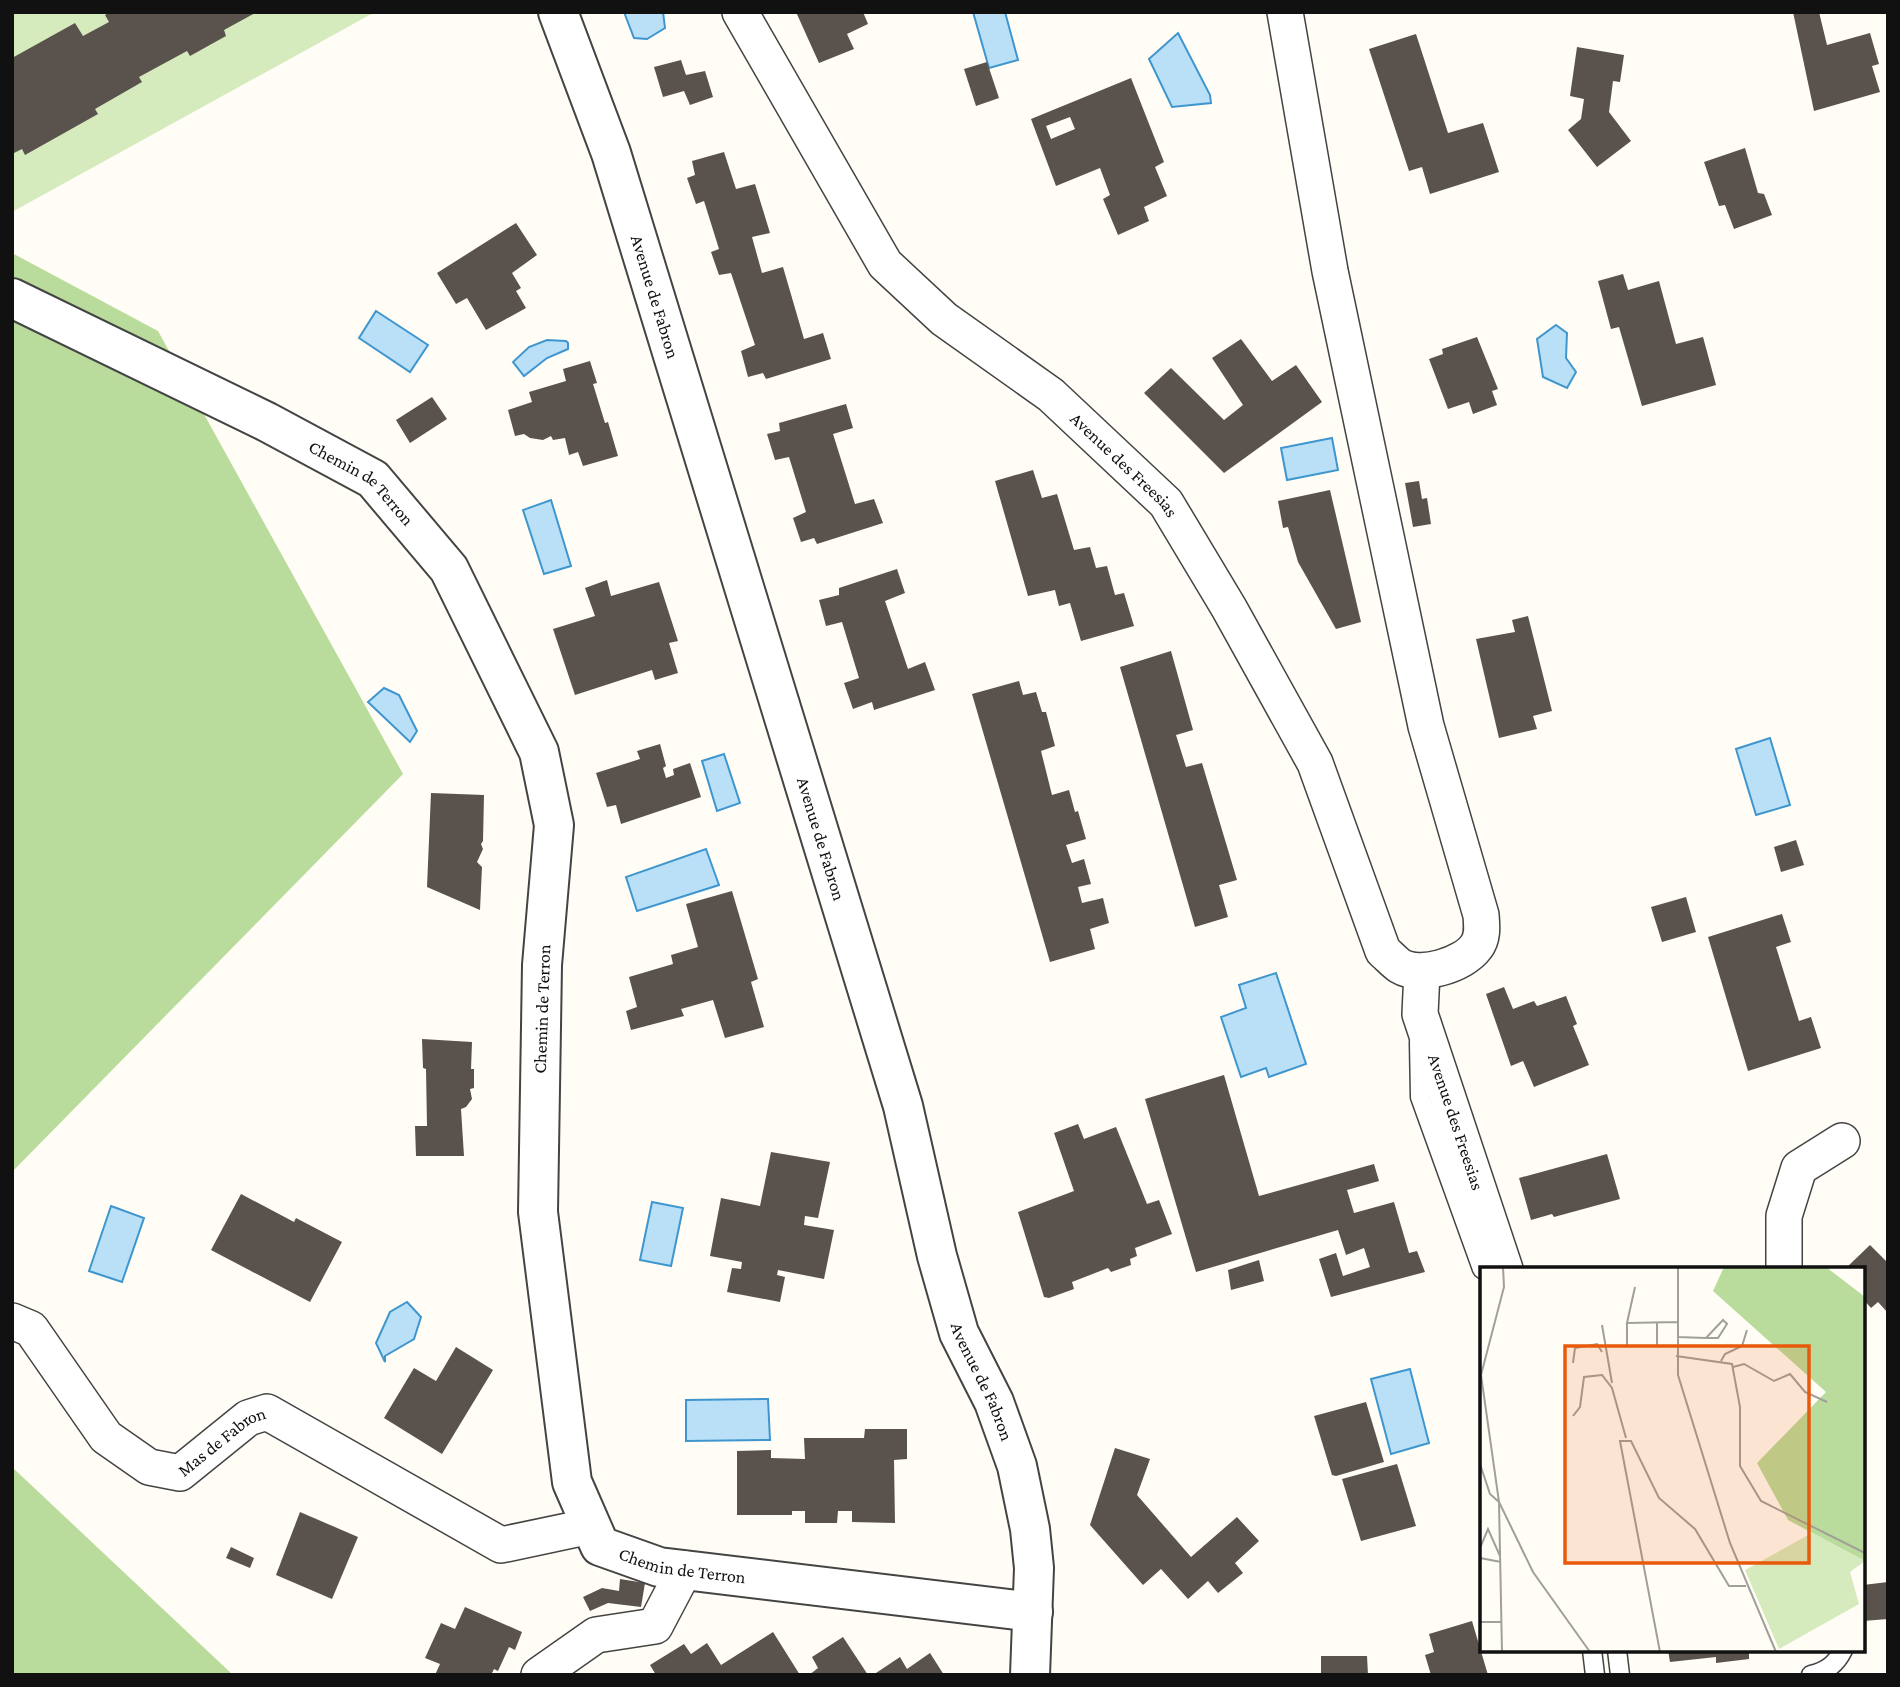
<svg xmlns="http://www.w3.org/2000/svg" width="1900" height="1687" font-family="'Crimson Pro',serif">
<rect width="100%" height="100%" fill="#fffdf5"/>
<polygon fill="#d5ebbd" points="12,12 375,12 12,212"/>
<g fill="#b9dc9c">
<polygon points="12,253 158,331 403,774 12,1172"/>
<polygon points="12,1467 233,1675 12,1675"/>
</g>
<g fill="#b9e0f7" stroke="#3f96cf" stroke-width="2">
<polygon points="624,12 663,12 665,28 647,39 634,38"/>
<polygon points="973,12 1005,12 1018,60 989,68"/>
<polygon points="1178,33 1210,95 1211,103 1172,107 1149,59"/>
<polygon points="376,311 428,345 410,372 359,338"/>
<polygon points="1556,325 1567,333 1566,358 1576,372 1567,388 1543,377 1537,339"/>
<polygon points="547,340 566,341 568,343 568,349 547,358 524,376 513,362 529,347"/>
<polygon points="1332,438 1338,470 1287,480 1281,448"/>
<polygon points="551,500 571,566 544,574 523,510"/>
<polygon points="384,688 399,695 417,731 410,742 368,702"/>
<polygon points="1770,738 1790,805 1756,815 1736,749"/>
<polygon points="724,754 740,803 717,811 702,761"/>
<polygon points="706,849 719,885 637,911 626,877"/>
<polygon points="1276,973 1306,1064 1269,1077 1266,1068 1241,1077 1221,1017 1246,1008 1239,985"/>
<polygon points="652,1202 683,1208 671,1266 640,1260"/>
<polygon points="111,1206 144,1218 122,1282 89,1271"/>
<polygon points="407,1302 421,1317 414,1339 385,1356 385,1362 376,1343 390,1312"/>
<polygon points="1410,1369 1429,1443 1391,1454 1371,1379"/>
<polygon points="768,1399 770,1440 686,1441 686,1400"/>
</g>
<g fill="#5a524d" fill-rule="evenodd">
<polygon points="110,12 257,12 224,30 226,36 190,56 187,51 139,77 142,82 95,109 98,114 25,155 22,149 12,154 12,58 75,23 83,36 109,22 105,15"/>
<polygon points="796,12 863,12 868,24 847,34 854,49 819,63"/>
<polygon points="1793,12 1819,12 1827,45 1870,33 1879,64 1872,66 1880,92 1814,111"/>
<polygon points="1416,34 1448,133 1483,123 1499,172 1430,194 1422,167 1409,171 1369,49"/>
<polygon points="1577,47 1624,55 1620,82 1613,81 1609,112 1631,141 1597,167 1568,130 1581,119 1584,99 1570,96"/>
<polygon points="681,60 686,75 705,71 713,97 690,105 684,91 663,97 654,67"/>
<polygon points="987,62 999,98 976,106 964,69"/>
<path d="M1131,78l33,84 -9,5 12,29 -23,11 5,14 -31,14 -15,-36 7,-4 -10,-27 -44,18 -25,-67zM1070,117l5,12 -24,10 -5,-13z"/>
<polygon points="1745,148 1758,193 1764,194 1772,215 1734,229 1725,205 1719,206 1704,162"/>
<polygon points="724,152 736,189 755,184 770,233 752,237 762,273 783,267 804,339 823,333 831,359 766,379 763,373 748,377 741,351 755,345 731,273 719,275 711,252 719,249 704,201 696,204 687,178 695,175 692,161"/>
<polygon points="516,223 537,255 512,273 521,288 516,291 526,308 486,330 467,298 456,304 437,273"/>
<polygon points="1623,274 1628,290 1659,281 1676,344 1703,337 1716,385 1642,406 1619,327 1611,329 1598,281"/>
<polygon points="1477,337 1498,389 1492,391 1497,405 1473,414 1469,402 1448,409 1429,359 1443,354 1442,349"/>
<polygon points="1241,339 1272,381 1296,365 1322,402 1224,473 1144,393 1171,368 1224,420 1243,405 1212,358"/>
<polygon points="590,361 597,383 593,384 605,423 608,422 618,456 583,466 578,452 569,455 565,438 553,440 551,436 543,440 530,438 524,434 515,436 508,410 532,402 529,392 566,381 563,369"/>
<polygon points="432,397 447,419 410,443 396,420"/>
<polygon points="846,404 853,428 833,434 855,504 874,499 883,523 817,544 814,538 801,542 793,518 806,512 789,457 775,460 767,434 780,431 779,423"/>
<polygon points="1033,470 1042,498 1057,494 1074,550 1090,547 1096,568 1107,566 1115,595 1124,593 1134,626 1081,641 1070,603 1059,606 1055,590 1028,596 995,481"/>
<polygon points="1419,481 1422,499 1427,498 1431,524 1413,527 1405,483"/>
<polygon points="1330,490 1361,622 1336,629 1298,562 1288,527 1283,528 1278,501"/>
<polygon points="897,569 905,593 885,601 908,669 925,662 935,690 874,710 872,702 853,709 844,683 859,678 842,622 826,626 819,600 839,595 839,588"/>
<polygon points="607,580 611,596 659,582 678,641 669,643 678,673 655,680 652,670 575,695 553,629 595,616 585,588"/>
<polygon points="1528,616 1552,711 1533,716 1537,729 1499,738 1476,639 1515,632 1512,620"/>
<polygon points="1171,651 1193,730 1176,735 1186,767 1202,763 1237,880 1219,885 1228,917 1195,927 1120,667"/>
<polygon points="1019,681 1023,695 1036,692 1042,712 1046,712 1055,746 1041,751 1052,795 1069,790 1075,812 1078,811 1086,839 1066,845 1072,863 1084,859 1091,884 1078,887 1082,903 1103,898 1109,923 1090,929 1095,949 1050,962 972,694"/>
<polygon points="660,744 666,766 663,768 666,778 674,775 673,769 690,763 701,797 621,824 616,805 607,807 596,773 640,759 637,751"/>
<polygon points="431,793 484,795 483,841 481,844 483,849 477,862 482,867 480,910 427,887"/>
<polygon points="1796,840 1804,865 1781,872 1774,847"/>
<polygon points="732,891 758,979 751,982 764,1027 725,1038 713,1000 681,1009 684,1016 631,1030 626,1011 637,1007 629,977 673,964 671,955 698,947 686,904"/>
<polygon points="1686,897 1696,932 1662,942 1651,907"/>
<polygon points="1782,914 1791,942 1776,947 1799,1021 1811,1017 1821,1048 1748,1071 1708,937"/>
<polygon points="1504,987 1513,1009 1534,1001 1537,1006 1566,996 1577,1024 1573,1026 1589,1065 1534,1087 1523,1061 1511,1066 1486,994"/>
<polygon points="422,1039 472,1042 471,1069 474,1069 474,1088 470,1089 472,1099 466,1107 461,1109 464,1156 416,1156 415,1126 427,1126 426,1069 423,1068"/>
<polygon points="1224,1075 1259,1196 1374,1164 1379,1181 1347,1190 1354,1213 1394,1202 1409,1253 1417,1251 1425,1272 1331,1297 1319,1259 1336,1253 1343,1276 1370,1267 1364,1248 1346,1255 1338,1230 1196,1272 1145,1099"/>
<polygon points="1078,1124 1084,1139 1116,1127 1147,1204 1159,1200 1172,1234 1135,1248 1137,1256 1130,1259 1131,1265 1111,1272 1108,1268 1072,1282 1074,1289 1049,1298 1044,1297 1018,1212 1074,1191 1054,1133"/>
<polygon points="771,1152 830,1162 818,1218 805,1216 804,1225 834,1230 824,1279 778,1270 777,1275 785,1277 780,1302 727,1292 732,1268 741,1269 742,1262 710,1256 721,1198 760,1206"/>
<polygon points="1607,1154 1620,1199 1554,1217 1552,1214 1531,1220 1519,1178"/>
<polygon points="241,1194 294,1222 296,1218 342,1242 310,1302 211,1250"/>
<polygon points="1870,1245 1888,1263 1888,1313 1878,1302 1871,1308 1863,1299 1863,1269 1845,1269"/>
<polygon points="1259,1260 1264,1281 1231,1290 1228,1270"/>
<polygon points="456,1347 493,1370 442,1454 384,1418 414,1368 436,1381"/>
<polygon points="1366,1402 1384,1462 1336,1476 1332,1475 1314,1416"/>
<polygon points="865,1429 907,1429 907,1459 894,1460 895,1523 852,1522 852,1511 838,1511 837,1523 805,1523 805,1511 792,1511 792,1515 737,1515 737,1451 771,1450 771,1458 805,1459 804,1438 864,1438"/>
<polygon points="1115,1448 1150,1459 1137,1495 1191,1557 1237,1517 1259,1541 1235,1563 1243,1573 1218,1593 1208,1581 1188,1599 1161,1569 1143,1585 1090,1525"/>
<polygon points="1397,1464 1416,1526 1361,1541 1342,1479"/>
<polygon points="300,1512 358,1537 332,1599 276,1575"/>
<polygon points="231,1547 254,1558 250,1568 226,1558"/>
<polygon points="620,1579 645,1583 641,1607 608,1603 590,1611 583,1597 602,1588 619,1591"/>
<polygon points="1888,1582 1888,1619 1863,1621 1863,1585"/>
<polygon points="465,1607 522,1632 515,1650 509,1647 498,1671 494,1669 491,1675 435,1675 440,1664 425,1658 441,1623 455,1629"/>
<polygon points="1472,1621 1488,1675 1431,1675 1425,1655 1434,1652 1429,1634"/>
<polygon points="773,1632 800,1675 656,1675 650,1665 684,1644 691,1654 707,1643 721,1665"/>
<polygon points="843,1637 868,1675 809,1675 818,1668 812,1657"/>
<polygon points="1668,1650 1749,1650 1749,1659 1716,1663 1716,1657 1670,1662"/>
<polygon points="930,1653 944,1675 873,1675 900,1657 907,1669"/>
<polygon points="1321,1656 1367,1656 1368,1675 1321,1675"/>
</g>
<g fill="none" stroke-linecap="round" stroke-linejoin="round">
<g stroke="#444" stroke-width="21">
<g id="service">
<polyline points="1419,1042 1420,1097 1482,1269"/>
<polyline points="1592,1650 1595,1675"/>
<polyline points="1617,1650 1620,1675"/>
<path d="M1811,1675c16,-4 25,-11 32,-25"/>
</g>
</g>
<g stroke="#444" stroke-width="38">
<g id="minor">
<path id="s1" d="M740,12l145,252 59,55 107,76 115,108 63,105 86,155 68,188c6,5 11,11 17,15 20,12 63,-1 76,-19 7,-9 6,-20 5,-32l-55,-189 -96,-455 -45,-259"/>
<path id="s2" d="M1422,972l-2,42 85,255"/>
<polyline points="1784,1269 1784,1216 1799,1168 1842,1141"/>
<path id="s3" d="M12,1321l19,8 75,108 43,30 31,6 68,-55 19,-6 234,133 90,-19"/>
<polyline points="539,1675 596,1635 655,1626 685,1569"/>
</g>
</g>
<g stroke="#444" stroke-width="42">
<g id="tertiary">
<path id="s4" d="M558,12l53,141 292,953 34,150 22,77 35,69 23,64 13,63 4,39 -4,107"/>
<path id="s5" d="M12,298l255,124 106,57 76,90 90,183 15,73 -12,140 -4,247 34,270 28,64 59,21 374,45"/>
</g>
</g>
<use href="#service" stroke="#fff" stroke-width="18"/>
<use href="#minor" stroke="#fff" stroke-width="35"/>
<use href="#tertiary" stroke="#fff" stroke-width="38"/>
</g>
<g text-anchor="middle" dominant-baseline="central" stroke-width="7" stroke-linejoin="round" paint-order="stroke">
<g font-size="18" fill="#111" stroke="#fff">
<text stroke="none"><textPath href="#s4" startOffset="301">Avenue de Fabron</textPath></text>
<text stroke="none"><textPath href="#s1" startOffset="604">Avenue des Freesias</textPath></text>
<text stroke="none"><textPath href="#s5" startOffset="397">Chemin de Terron</textPath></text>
<text stroke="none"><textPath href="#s4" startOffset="868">Avenue de Fabron</textPath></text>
<text transform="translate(542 1009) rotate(-88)">Chemin de Terron</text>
<text stroke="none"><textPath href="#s2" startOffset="156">Avenue des Freesias</textPath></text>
<text stroke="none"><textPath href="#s4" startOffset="1435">Avenue de Fabron</textPath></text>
<text stroke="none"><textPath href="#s3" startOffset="289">Mas de Fabron</textPath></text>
<text stroke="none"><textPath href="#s5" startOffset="1615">Chemin de Terron</textPath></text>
</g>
</g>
<g transform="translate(1480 1267)">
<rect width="385" height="385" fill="#fffdf5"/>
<path d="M332,266l53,28 -15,11 9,32 -80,45 -34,-79z" fill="#d5ebbd"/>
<path d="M244,0h102l39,30v264l-77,-41 -31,-57 69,-71 -113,-101z" fill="#b9dc9c"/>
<path fill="none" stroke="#a09f9a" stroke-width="2" d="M23,0l1,20 -23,88 18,127 34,70 57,80M198,0v108l52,168 46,109M155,20l-8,36 51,-1M177,56v22M122,58l10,58M197,70l29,1 17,-18 4,4 -9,14h-12M147,79v-23M196,89l56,8 8,43v59l21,35 104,52M241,94l4,-7 17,-8 5,-16M93,96l2,-15 22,-4 5,8M253,100l11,-3 30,17 16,-7 15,18 22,10M93,149l7,-9 4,-30 18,-2 10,13 14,50M0,197l10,30 9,8 3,150M0,281l8,-19 12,27M0,291l21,4M385,305v49M0,355h22M180,385l-40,-211h11l28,57 36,31 34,57h17"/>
<path fill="#e8590c" fill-opacity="0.15" stroke="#e8590c" stroke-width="3.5" d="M85,79h244v217h-244z"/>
<rect width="385" height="385" fill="none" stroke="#111" stroke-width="3.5"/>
</g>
<rect width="1900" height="1687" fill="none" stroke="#111111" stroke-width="28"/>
</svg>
